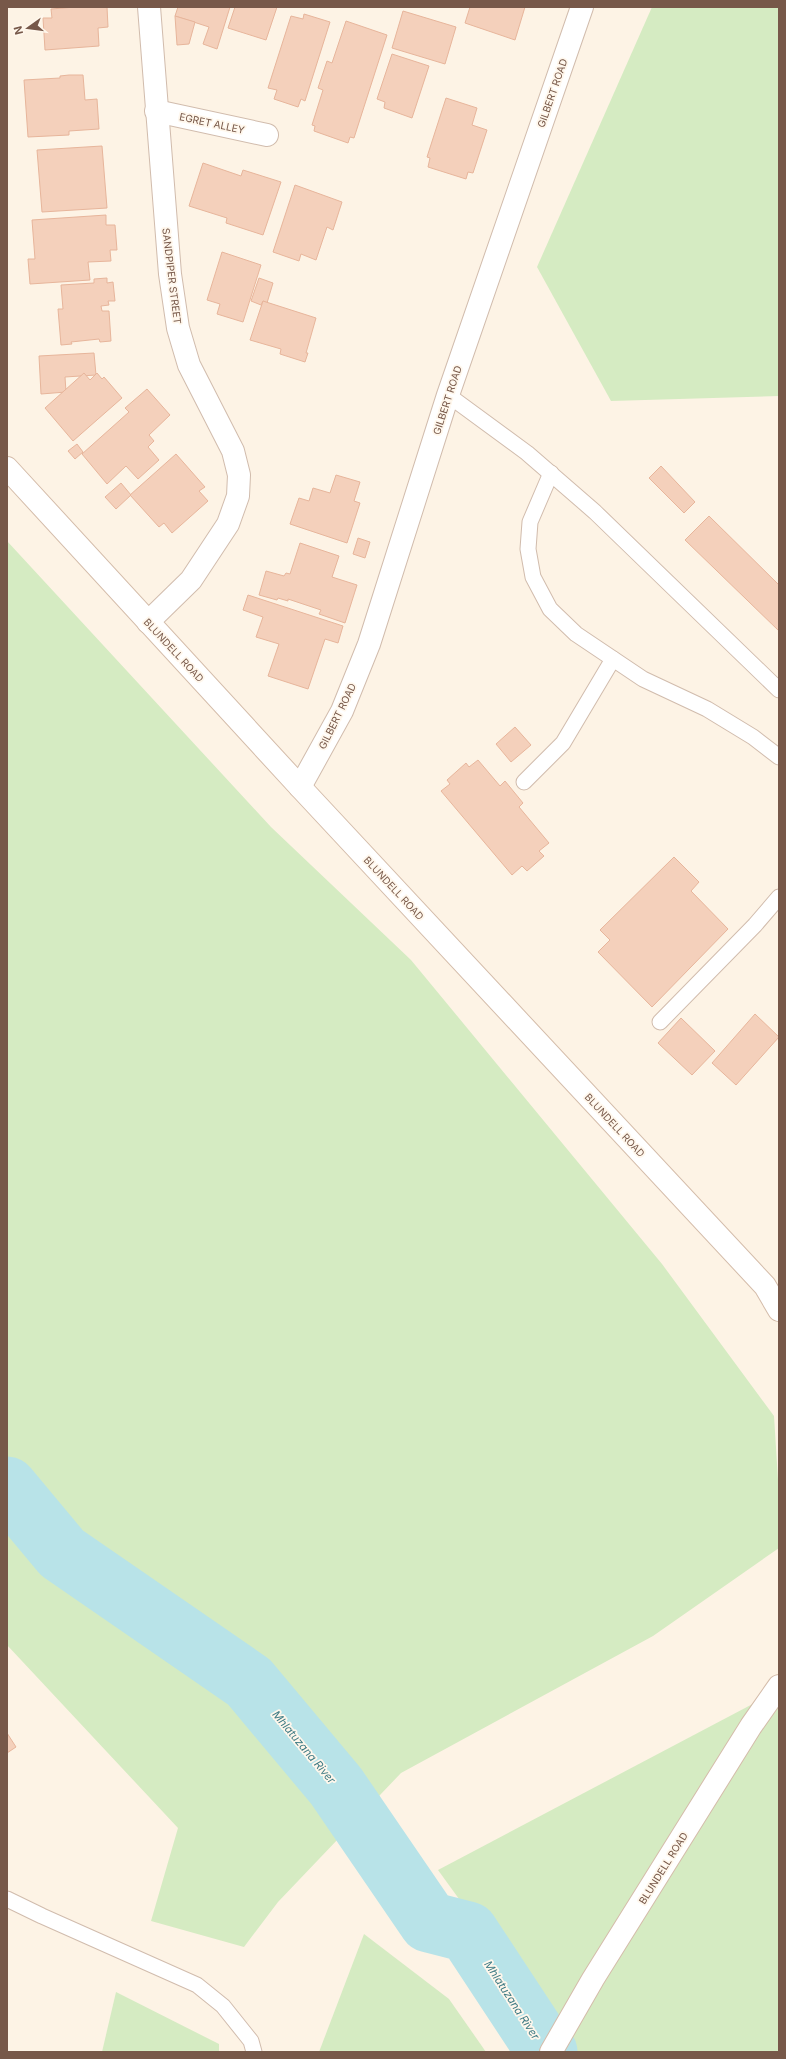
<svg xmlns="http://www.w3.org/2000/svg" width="786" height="2059" font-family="Inter,sans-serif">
<rect width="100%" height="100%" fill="#fdf3e5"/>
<g fill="#d5ebc2">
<polygon points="652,7 779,7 779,396 611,401 537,267"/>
<polygon points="7,541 271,827 411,960 662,1264 774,1416 779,1496 779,1548 653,1636 401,1773 278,1902 244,1947 151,1921 178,1828 7,1645"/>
<polygon points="779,1690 779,2052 570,2052 438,1870"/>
<polygon points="364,1934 449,1999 486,2052 319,2052"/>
<polygon points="116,1992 219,2044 219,2052 102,2052"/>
</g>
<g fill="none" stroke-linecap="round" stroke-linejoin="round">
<polyline stroke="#b8e3e8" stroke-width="61" points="7,1487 62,1553 249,1682 336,1786 429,1922 468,1932 547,2052"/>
</g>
<g fill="#f4d0bb" stroke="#e7b59b">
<polygon points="75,7 107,7 108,27 98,28 99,46 45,50 43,18 52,18 51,9"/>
<polygon points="178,7 230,7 217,49 203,44 209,27 175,16"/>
<polygon points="235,7 277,7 266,40 228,28"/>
<polygon points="470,7 525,7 515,40 465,23"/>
<polygon points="403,11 456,27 445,64 392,48"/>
<polygon points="304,14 330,22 305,101 301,99 298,107 274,99 277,90 268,88 291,16 303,19"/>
<polygon points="175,16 195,22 189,44 177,45"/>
<polygon points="346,21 387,35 354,138 350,137 348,143 314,131 315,126 312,125 323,90 318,88 327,61 332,63"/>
<polygon points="392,54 429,66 412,118 384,108 385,102 377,99"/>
<polygon points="69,75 83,75 85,100 97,99 99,129 69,131 69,135 28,137 24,80 60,78 60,76"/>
<polygon points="446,98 477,108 472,125 487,130 473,173 468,172 466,179 428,167 430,158 427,157"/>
<polygon points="102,146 107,208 42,212 37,150"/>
<polygon points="203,163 241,176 243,170 281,182 263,235 226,223 227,218 189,206"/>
<polygon points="295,185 342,202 333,230 327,227 316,260 301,254 299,261 273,252"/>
<polygon points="106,215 106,225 115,225 117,250 110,250 111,261 88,262 90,280 30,284 28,259 35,259 32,220"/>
<polygon points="222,252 261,265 243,322 217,314 220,304 207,300"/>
<polygon points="107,278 107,283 113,282 115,301 108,301 109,305 101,306 102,311 109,311 111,341 100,342 99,339 71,342 72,344 61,345 58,309 63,309 61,285 94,283 94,279"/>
<polygon points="259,278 273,283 267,303 263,301 261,305 251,301"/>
<polygon points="263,301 316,318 306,353 308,353 305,362 280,354 281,349 250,340"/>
<polygon points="94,353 96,375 65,377 66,392 41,394 39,356"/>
<polygon points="84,373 90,380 97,373 102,379 104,377 122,398 73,441 45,408"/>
<polygon points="147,389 170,415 149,435 154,441 148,447 159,460 138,479 126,466 107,484 82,454 129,412 125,408"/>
<polygon points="77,444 83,452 75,459 68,451"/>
<polygon points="176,454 205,487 199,491 208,501 172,533 164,523 159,527 130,495"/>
<polygon points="661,466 695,502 684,513 649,478"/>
<polygon points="336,475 360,482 354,501 360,503 347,543 290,524 299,498 309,501 313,488 330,493"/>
<polygon points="121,483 131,495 116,509 105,497"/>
<polygon points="709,516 779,585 779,631 685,540"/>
<polygon points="358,538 370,542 365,558 353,554"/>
<polygon points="300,543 339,556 332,577 357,585 345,623 319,614 321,610 288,599 288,601 278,598 277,600 259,595 266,571 284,576 286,573 290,574"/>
<polygon points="248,595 343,626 338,643 325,639 308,689 268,676 279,644 256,637 263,617 243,610"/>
<polygon points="515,727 531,745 511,762 496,744"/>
<polygon points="478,760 500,786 505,781 523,803 519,807 549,843 539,851 544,856 527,871 522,866 512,875 441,791 450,784 447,780 466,763 469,767"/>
<polygon points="674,857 699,882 691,891 728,929 652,1007 598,952 610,940 600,930"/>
<polygon points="755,1014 779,1037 736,1085 712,1063"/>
<polygon points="681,1018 715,1051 692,1075 658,1043"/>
<polygon points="7,1733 16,1747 7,1753"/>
</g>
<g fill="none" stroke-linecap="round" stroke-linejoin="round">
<g stroke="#d1bcad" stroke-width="17">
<g id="lane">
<polyline points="448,395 527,453 595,512 779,690"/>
<polyline points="551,473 530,522 528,549 533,577 550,609 576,634 643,679 707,709 753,737 779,757"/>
<polyline points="524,782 563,743 613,659"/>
<polyline points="660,1022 755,925 779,897"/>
<polyline points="7,1899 42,1916 197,1985 223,2006 251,2041 254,2052"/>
</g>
</g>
<g stroke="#d1bcad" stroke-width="24">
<g id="street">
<polyline points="156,111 267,135"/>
<polyline points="148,622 191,580 228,524 238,496 239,475 233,451 189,365 178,328 170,274 149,7"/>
<polyline points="300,787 342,711 369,644 448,395 582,7"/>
</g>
</g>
<g stroke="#d4bcaa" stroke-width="24">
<g id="secondary">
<polyline points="7,468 300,787 765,1286 779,1310"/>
<polyline points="551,2052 593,1979 751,1726 779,1686"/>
</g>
</g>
<use href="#lane" stroke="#fff" stroke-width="15"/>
<use href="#street" stroke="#fff" stroke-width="22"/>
<use href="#secondary" stroke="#fff" stroke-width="22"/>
</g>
<g text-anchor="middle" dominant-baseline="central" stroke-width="3.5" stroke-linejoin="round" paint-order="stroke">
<g font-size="10" fill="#775849" stroke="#fff7ec">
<text transform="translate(552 93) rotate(-71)">GILBERT ROAD</text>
<text transform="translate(212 123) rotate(12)">EGRET ALLEY</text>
<text transform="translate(172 276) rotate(83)">SANDPIPER STREET</text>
<text transform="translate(447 400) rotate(-72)">GILBERT ROAD</text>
<text transform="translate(174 650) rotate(47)">BLUNDELL ROAD</text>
<text transform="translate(337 716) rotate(-64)">GILBERT ROAD</text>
<text transform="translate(394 888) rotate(47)">BLUNDELL ROAD</text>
<text transform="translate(615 1125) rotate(47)">BLUNDELL ROAD</text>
<text transform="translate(663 1868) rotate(-58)">BLUNDELL ROAD</text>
</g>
<g font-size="11" font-style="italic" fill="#3f7b84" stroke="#fff7ec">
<text transform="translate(304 1747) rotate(50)">Mhlatuzana River</text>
<text transform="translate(512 2000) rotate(57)">Mhlatuzana River</text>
</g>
</g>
<rect width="786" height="2059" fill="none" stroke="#775849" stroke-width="16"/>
<g transform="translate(28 28) rotate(256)" stroke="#fff7ec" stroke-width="3" paint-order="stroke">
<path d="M0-3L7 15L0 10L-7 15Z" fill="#775849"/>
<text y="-6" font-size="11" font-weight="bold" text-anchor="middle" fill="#775849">N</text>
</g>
</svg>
